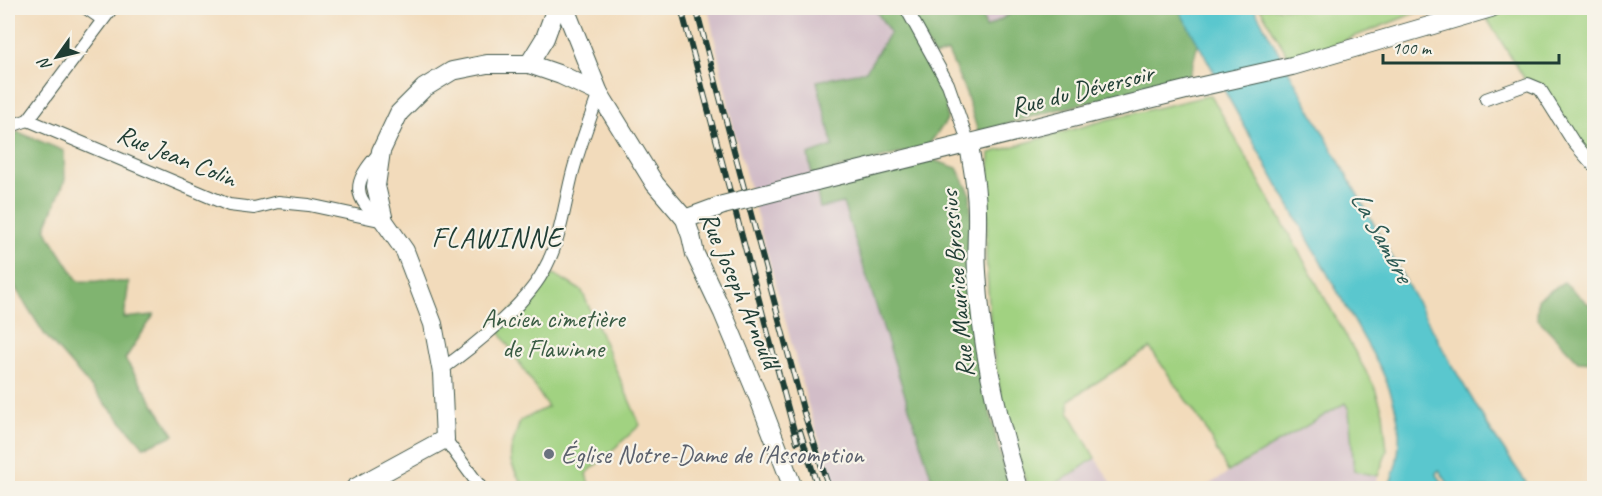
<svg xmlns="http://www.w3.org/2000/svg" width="1602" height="496" font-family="Caveat,sans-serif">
<rect width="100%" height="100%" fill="#f7f3e8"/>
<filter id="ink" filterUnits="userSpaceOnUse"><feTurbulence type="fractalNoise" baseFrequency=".0167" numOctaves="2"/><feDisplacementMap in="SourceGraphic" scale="12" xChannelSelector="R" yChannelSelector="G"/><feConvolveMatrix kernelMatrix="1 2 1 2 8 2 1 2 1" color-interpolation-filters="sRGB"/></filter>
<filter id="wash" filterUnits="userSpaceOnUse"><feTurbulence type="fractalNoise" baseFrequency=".008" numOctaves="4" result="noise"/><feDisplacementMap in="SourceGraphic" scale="24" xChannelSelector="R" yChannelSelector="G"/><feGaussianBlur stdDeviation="1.35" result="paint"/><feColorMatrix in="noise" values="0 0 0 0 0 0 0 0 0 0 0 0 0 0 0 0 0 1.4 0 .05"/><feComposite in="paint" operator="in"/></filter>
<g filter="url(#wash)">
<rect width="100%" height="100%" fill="#f2dbbb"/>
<g fill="#d2bdc8">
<polygon points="708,8 874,8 890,32 866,71 817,81 833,146 808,155 820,207 843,202 935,488 836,488 810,412 735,134"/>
<polygon points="977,8 1020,8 985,28 982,14"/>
<polygon points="1345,403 1349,410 1354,471 1378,476 1373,488 1203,488"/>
<polygon points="1095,458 1115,488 1044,488 1054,486"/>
</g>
<g fill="#a1d281" stroke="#60885a" stroke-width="1.5">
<polygon points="1260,8 1428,8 1291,61"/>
<polygon points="1507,8 1594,8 1594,166 1550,104 1528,84 1485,16"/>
<path d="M1211,95l163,291 9,26 4,39 -9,25 -24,-5 -5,-61 -4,-7 -117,69 -24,-46 -54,-78 -81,52v12l26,46c-24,16 -37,30 -67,30l-24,-74 -13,-76 -5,-83 4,-102 116,-33z"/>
<path d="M554,274l28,17 58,134 -54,49 4,14h-65c-21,-32 -16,-31 -5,-67l28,-14 -53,-82z"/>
</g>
<g fill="#80b46f" stroke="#507852" stroke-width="1.5">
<polygon points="874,8 897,8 945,89 947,120 927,147 812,175 808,155 833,146 817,81 866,71 890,32"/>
<polygon points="906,8 977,8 982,14 986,28 1020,8 1178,8 1198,43 1190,74 1172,84 1060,109 978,132 966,93 948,52 934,56"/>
<polygon points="18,132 64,151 65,180 45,229 78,281 129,282 124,318 154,315 125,359 174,435 144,447 45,335 8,276 8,136"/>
<polygon points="930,159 957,168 970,193 976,350 998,447 1010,488 935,488 843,203 820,208 816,188"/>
<polygon points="1564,282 1594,309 1594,362 1578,361 1537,318 1538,299"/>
</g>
<path fill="#5ac7ce" stroke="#3c8281" stroke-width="1.5" d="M1178,8h76l198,357 39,66 39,57h-79l-12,-18 -3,3 10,15h-58c19,-43 12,-78 -7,-119z"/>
</g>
<g filter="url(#ink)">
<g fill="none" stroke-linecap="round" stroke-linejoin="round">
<g stroke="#3f5548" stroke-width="14">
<g id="street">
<polyline points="86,8 102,19"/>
<polyline points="906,8 948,84 969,144"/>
<polyline points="1486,99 1528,84 1540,89 1574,143 1594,166"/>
<polyline points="28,120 229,205 254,208 278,202 309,205 384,221"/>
<polyline points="28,120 112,8"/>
<polyline points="8,127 28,120"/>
<path d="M381,151c-23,26 -35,43 0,68"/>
<path d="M442,369c31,-22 83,-64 101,-97 18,-31 21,-67 30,-101 7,-26 17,-52 26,-78"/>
<polyline points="445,439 481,488"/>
</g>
</g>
<g stroke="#3f5548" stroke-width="20">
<g id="secondary">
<polyline points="565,8 599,93 655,184 685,219 691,236 695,254 723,313 759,399 793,488"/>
<polyline points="529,64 545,38 556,8"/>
<path d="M969,144c2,16 6,33 7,50 3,26 -1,52 1,78 4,74 20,146 42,216"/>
<polyline points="816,181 1194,88 1292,66 1491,8"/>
<polyline points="685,219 723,205"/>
<polyline points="355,488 445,439 442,373 433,324 405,251 384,221 376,186 381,151 399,113 424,88 452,71 487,64 529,64 561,75 599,93"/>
</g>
</g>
<use href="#street" stroke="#fff" stroke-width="12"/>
<use href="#secondary" stroke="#fff" stroke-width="18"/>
<g stroke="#1f3d34" stroke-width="6">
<g id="rail">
<polyline points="681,8 797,442"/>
<polyline points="696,8 804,413 829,488"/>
<polyline points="800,431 818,488"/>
</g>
</g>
<use href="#rail" stroke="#f7f3e8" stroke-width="4" stroke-dasharray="11" stroke-linecap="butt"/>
<g stroke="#3f5548" stroke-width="20" stroke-linecap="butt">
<polyline id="secondary-bridge" points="723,205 816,181"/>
</g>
<use href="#secondary-bridge" stroke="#fff" stroke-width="18"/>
</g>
</g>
<circle fill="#6b7280" stroke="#f7f3e8" stroke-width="2" cx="549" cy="454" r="6"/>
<g text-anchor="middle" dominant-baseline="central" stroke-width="4.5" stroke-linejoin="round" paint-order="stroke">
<g font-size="26" fill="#1f3d34" stroke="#f7f3e8">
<text transform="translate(1082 90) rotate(-14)">Rue du Déversoir</text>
<text transform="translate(177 156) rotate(22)">Rue Jean Colin</text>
<text transform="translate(957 284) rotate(-95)">Rue Maurice Brossius</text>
<text transform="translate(740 290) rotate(67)">Rue Joseph Arnould</text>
</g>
<g font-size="26" fill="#395b43" stroke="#f7f3e8">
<text x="553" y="318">Ancien cimetière<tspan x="553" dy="30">de Flawinne</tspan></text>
</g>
<g font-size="26" fill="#5b616d" stroke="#f7f3e8" text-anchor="start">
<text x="561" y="454">Église Notre-Dame de l'Assomption</text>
</g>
<g font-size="27" font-style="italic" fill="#2b5953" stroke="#f7f3e8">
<text transform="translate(1382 236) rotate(61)">La Sambre</text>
</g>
<g font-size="28" letter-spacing="1.5" fill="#1f3d34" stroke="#f7f3e8">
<text x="497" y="237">FLAWINNE</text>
</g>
</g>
<rect width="1602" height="496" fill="none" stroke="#f7f3e8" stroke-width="30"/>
<g transform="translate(57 57) rotate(236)" stroke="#f7f3e8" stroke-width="4.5" paint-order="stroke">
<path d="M0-4.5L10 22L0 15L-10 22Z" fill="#1f3d34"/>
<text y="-9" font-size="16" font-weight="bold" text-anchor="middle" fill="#1f3d34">N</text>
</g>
<path d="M1383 54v9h176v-9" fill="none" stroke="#1f3d34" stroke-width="3"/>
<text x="1392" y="54" font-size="18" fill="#1f3d34" stroke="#f7f3e8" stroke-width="4.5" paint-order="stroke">100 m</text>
</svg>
